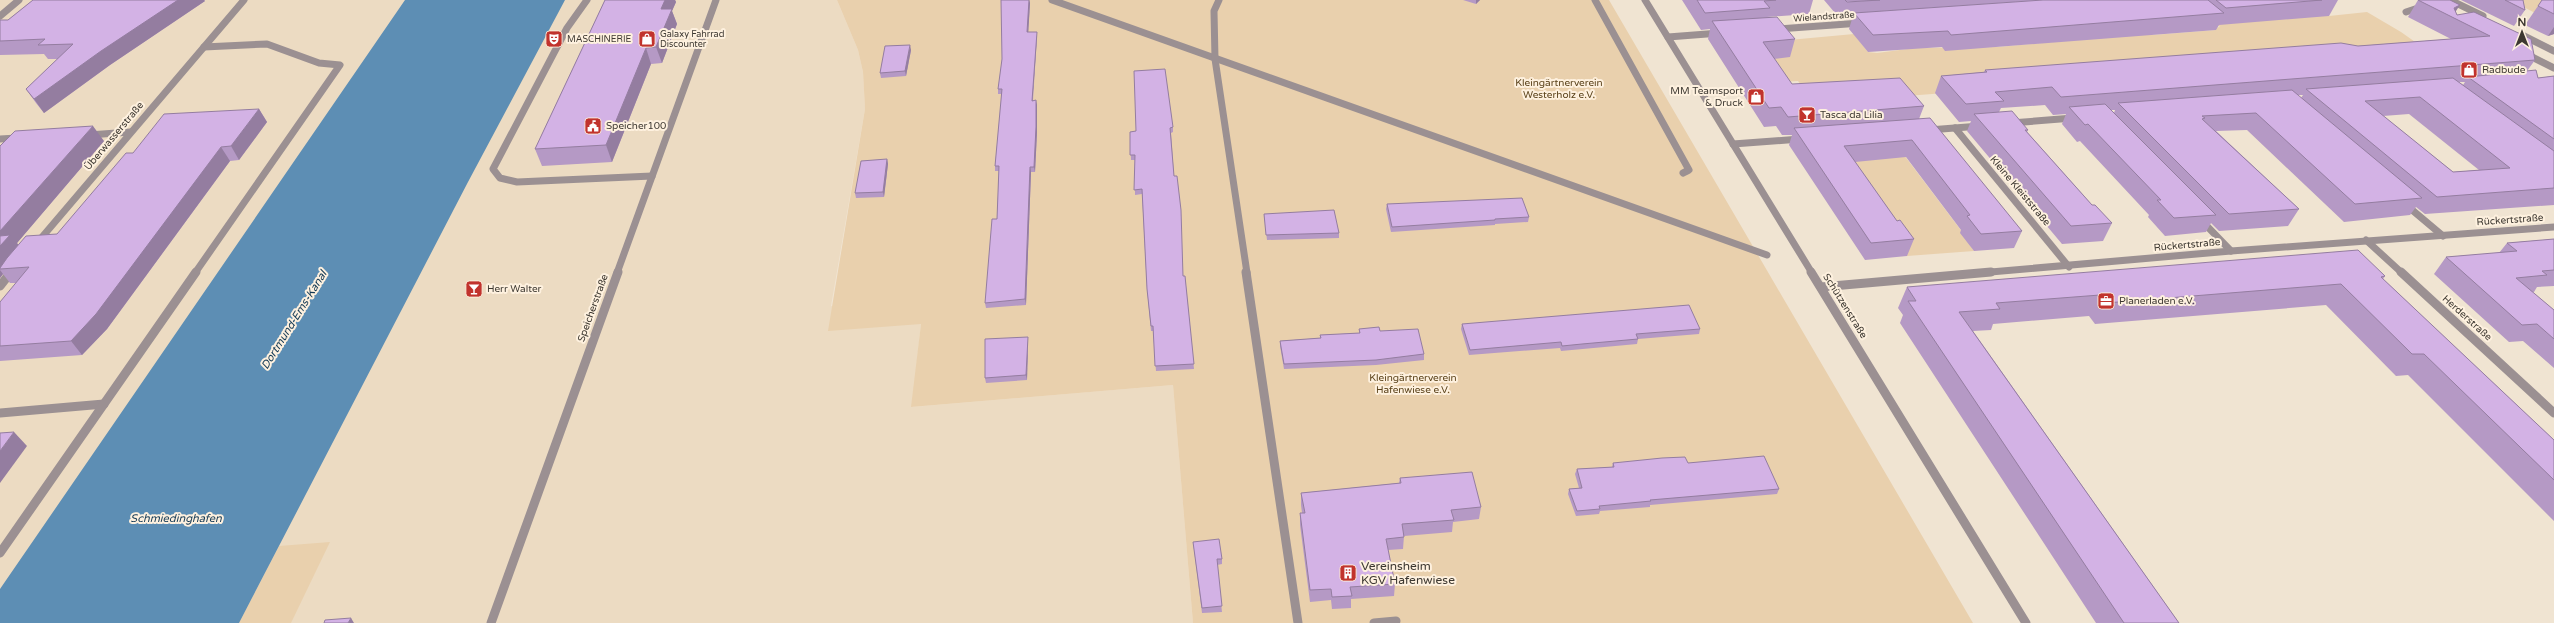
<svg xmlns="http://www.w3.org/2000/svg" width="2554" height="623" font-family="'Varela Round',sans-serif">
<rect width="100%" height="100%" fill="#f0e4d2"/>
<polygon fill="#ecdbc2" points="0,0 837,0 858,50 863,72 865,109 831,306 921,324 912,407 1173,385 1193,623 0,623"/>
<g fill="#e9d0ad">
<polygon points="837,0 1609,0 1973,623 1193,623 1173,385 911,407 921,324 828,331 865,109 863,72 858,50"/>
<polygon points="2510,0 2546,0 2539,15"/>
<polygon points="2367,12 2401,32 2435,56 1814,103 1798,81 1768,83 1777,41 1854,34 1868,52 1877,53 1915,48 1998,47 2151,33 2153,35 2216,30 2214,28 2220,27 2215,23 2221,22 2224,24 2326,14 2329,16"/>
<polygon points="1904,155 1963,233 1974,251 1907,256 1836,160"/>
<polygon points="330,542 291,623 239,623 279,546"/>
</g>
<polygon fill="#5d8eb4" points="405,0 565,0 468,182 239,623 0,623 0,589"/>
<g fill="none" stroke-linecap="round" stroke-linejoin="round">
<g stroke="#9b9092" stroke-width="7">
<polyline points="587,0 567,28 493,169 500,178 517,182 652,176"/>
<polyline points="1052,0 1767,255"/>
<polyline points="1219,0 1214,11 1215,59 1247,273"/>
<polyline points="1595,0 1689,170 1683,173"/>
<polyline points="2406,12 2421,7"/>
<polyline points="0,16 19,0"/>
<polyline points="89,135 130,132"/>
<polyline points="0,139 17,138"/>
<polyline points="195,273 340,65 319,63 267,44 204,47"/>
</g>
<g stroke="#9b9092" stroke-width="9">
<polyline points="1246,272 1298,623"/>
<polyline points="0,413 104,404"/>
<polyline points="0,553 196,272"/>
<polyline points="1374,623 1396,621"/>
</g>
<g stroke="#9b9092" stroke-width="7">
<polyline points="2450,0 2483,16"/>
<polyline points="1777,29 1861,23"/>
<polyline points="2522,35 2554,51"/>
<polyline points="1668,37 1720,33"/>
<polyline points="2526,54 2554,68"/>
<polyline points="2011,123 2073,118"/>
<polyline points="1955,128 2069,267"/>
<polyline points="1929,130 1980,126"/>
<polyline points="1733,144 1800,139"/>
<polyline points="2405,204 2443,236"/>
<polyline points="2202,221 2231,251"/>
<polyline points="2366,240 2402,273"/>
<polyline points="37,243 244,0"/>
<polyline points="10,273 13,270"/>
<polyline points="617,273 716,0"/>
<polyline points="1979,273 2231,251 2554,227"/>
</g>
<g stroke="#9b9092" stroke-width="9">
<polyline points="2401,272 2554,413"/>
<polyline points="0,286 11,272"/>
<polyline points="1821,287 1991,272"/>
<polyline points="491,623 618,272"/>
</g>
<polyline stroke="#9b9092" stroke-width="7" points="1645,0 1812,273"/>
<polyline stroke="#9b9092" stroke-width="9" points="1811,272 2026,623"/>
</g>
<g fill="#b599c5" fill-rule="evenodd">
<polygon points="33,0 204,0 205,1 110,65 44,113 36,103 26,89 58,59 48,59 44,54 0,55 0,20 8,20"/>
<polygon points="605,0 675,0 676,2 672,11 677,24 662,63 651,64 612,162 542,166 535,149"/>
<polygon points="1029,0 1030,3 1028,32 1037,36 1033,100 1037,105 1037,132 1035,172 1031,172 1026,305 986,308 985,303 997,219 999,171 995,171 995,166 1002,94 998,94 998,89"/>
<polygon points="1463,0 1480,0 1476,4"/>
<polygon points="1682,0 1813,0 1809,14 1767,17 1795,39 1790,57 1774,59 1792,84 1924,106 1919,119 2022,231 2014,248 1974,251 1960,233 1961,230 1906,157 1855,162 1897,221 1914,239 1907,256 1865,260 1789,145 1792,135 1782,135 1776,126 1764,127 1708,39 1710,29 1701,30"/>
<polygon points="1824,0 2338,0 2329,16 2219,25 2216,30 1945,51 1942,47 1868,52 1849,29 1852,19 1841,20"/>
<path d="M2418,0l37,12 2,3 78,45 -8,11 11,7 16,-2v129l-129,9 -9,-7 -6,8 -66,7 -97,-92 -31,1 83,78 -11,17 -69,5 -8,-8 -5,9 -41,4 -17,-19 1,-2 -69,-74 -3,1 -15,-18 4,-10 -13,1 -8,-10 -44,3 -2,4 29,18 -1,2 65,73 20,18 -9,18 -41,3 -95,-113 4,-10 -12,1 -24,-29 6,-17 43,-4 1,-2 373,-24 93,-7 -43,-22zM2459,82h6l-2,3zM2298,95h5l-2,3zM2111,110h4l-1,3zM2409,114l70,56 -26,2 -70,-56z"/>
<polygon points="2461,0 2523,0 2525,10 2514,26"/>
<polygon points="2542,0 2554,0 2554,34 2548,36 2525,25"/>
<polygon points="911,50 906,76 881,78 880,73"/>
<polygon points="259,109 267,122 239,160 230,161 107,329 82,355 0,361 0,302 16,283 10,283 3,274 0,278 0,146 104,141 17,243 18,245 57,234 133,153"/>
<polygon points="1173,127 1173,132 1171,133 1174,176 1183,276 1185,276 1194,369 1156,371 1153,331 1151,331 1147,289 1142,194 1135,195 1135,160 1131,160 1130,132"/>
<polygon points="887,159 888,164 884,197 856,198 855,193"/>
<polygon points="1387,204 1529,217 1528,222 1495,224 1495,225 1391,232 1386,209"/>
<polygon points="1264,214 1339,233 1339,238 1267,240"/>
<polygon points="2554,239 2554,286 2537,287 2534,292 2532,292 2554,310 2554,368 2523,341 2509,342 2434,274 2446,257 2499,253 2507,243"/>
<polygon points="2385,276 2383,279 2554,440 2554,521 2408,375 2396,376 2326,305 2095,324 2089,316 1993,324 1991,330 1973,331 2179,623 2096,623 1900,323 1903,315 1898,308 1907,287"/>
<polygon points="1462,324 1700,329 1699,334 1638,339 1637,344 1561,351 1560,348 1469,355 1461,329"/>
<polygon points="1359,329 1380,331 1424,354 1424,360 1376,365 1284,369 1280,346 1280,341 1320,338 1320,335 1359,333"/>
<polygon points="1028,342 1027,380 986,383 985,378"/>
<polygon points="1613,463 1688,463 1779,489 1777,494 1650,505 1650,507 1600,511 1599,514 1576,516 1568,494 1569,489 1579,488 1575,474 1577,469 1612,467"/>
<polygon points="1400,478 1481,507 1479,519 1453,522 1452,532 1404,536 1403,549 1388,550 1395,584 1394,596 1351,599 1351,608 1332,609 1331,600 1310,602 1300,525 1300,513 1302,513 1301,505 1301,493 1399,483"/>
<polygon points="1193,542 1222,559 1222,564 1217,565 1222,612 1202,613"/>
</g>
<g fill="#947da0">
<polygon points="177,0 204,0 205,1 110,65 44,113 34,99 101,51"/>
<polygon points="665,0 675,0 676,2 672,11 677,24 662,63 656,47 661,9"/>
<polygon points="1029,0 1030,3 1028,37 1027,32"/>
<polygon points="1476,0 1480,0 1476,4"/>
<polygon points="2460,5 2452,17 2454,8"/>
<polygon points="2554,27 2554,34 2548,36"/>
<polygon points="1037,32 1037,36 1032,105 1032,101"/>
<polygon points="910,45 911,50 906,76 905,71"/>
<polygon points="646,48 651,64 612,162 606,145"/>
<polygon points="1036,100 1037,105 1037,132 1035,172 1034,167"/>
<polygon points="259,109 267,122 239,160 231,146"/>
<polygon points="93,126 104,141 17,243 23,251 0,269 0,231"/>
<polygon points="221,147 230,161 107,329 82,355 71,341"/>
<polygon points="887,159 888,164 884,197 883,192"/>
<polygon points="1030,167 1031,172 1026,305 1025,299"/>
<polygon points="0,270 3,274 0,278"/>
<polygon points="1028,337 1028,342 1027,380 1026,375"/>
<polygon points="14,432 27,446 0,483 0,451"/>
<polygon points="351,618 354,623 348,623"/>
</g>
<g fill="#d3b2e5" stroke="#947da0" fill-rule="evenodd">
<polygon points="33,0 178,0 101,51 34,99 26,89 73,44 38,45 45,39 0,41 0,20 8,20"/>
<polygon points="605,0 665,0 661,9 672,9 656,47 646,48 606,145 535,149"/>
<polygon points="1001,0 1029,0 1027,32 1037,32 1032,101 1036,100 1036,127 1034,167 1030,167 1025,299 985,303 992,219 997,219 999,166 995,166 1002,89 998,89 1002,59"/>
<polygon points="1697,0 1776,0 1764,1 1770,8 1705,13"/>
<polygon points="1845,0 1880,0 1847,2"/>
<polygon points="2043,0 2208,0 2224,13 1951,35 1948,31 1873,35 1854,13"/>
<polygon points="2216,0 2322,0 2226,8"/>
<polygon points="2418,0 2450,0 2460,5 2454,8 2457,15 2474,12 2531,39 2535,60 2061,97 2052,87 1995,92 2004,101 1966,104 1941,76 1987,72 1985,70 2341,43 2358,46 2490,36"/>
<polygon points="2505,0 2523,0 2525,10"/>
<polygon points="2542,0 2554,0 2554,14 2538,6"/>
<polygon points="1777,17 1795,39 1763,42 1792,84 1900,78 1924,106 1788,117 1781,107 1769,108 1712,21"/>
<polygon points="910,45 905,71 880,73 885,46"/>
<polygon points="1165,69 1173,127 1170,128 1174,176 1177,176 1181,210 1183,276 1185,276 1194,364 1155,366 1153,326 1151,326 1147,289 1142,189 1134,190 1135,155 1130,155 1130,132 1136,131 1134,71"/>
<polygon points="2536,70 2538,78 2554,76 2554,139 2468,77"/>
<path d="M2453,78l101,73v37l-117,9 -131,-108zM2420,97l90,71 -57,4 -88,-71z"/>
<polygon points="2292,90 2422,198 2355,204 2256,113 2202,116 2205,118 2202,119 2299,209 2229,214 2118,103"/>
<polygon points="2105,104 2216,215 2174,218 2157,200 2161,200 2088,124 2085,125 2069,107"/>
<polygon points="259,109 231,146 221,147 96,314 71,341 0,346 0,302 29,267 0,269 0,268 7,258 26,236 57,234 126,153 133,153 164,114"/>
<polygon points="2012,111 2028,130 2025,130 2092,205 2095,205 2112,223 2071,226 1974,114"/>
<polygon points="1930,118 2022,231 1981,234 1967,216 1970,215 1912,140 1844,146 1897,221 1900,220 1914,239 1871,243 1794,128"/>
<polygon points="93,126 0,231 0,146 15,131"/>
<polygon points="887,159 883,192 855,193 861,161"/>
<polygon points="1522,198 1529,217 1495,219 1495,220 1392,227 1387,204"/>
<polygon points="1334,210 1339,233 1266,235 1264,214"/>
<polygon points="10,235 0,246 0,236"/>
<polygon points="2554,239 2554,270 2542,271 2547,275 2516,278 2554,310 2554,339 2537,324 2522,325 2446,257 2517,251 2507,243"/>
<polygon points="2358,250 2385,276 2381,277 2554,440 2554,480 2424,354 2412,354 2341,284 2106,303 2100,295 1996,303 2000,309 1959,312 2179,623 2124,623 1908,301 1916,301 1907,287"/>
<polygon points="1689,305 1700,329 1636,334 1638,339 1582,344 1562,346 1561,342 1470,350 1462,324"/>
<polygon points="1379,327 1380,331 1418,329 1424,354 1376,360 1284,364 1280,341 1321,338 1320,335 1360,333 1359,329"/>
<polygon points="1028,337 1026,375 985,378 985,339"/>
<polygon points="14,432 0,451 0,433"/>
<polygon points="1764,456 1779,489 1650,500 1651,501 1599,506 1600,509 1577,511 1569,489 1582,488 1577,469 1614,467 1613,463 1662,458 1685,457 1688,463"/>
<polygon points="1472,472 1481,507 1451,510 1454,520 1402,524 1404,537 1386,539 1395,584 1350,587 1352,596 1332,597 1331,589 1310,590 1300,513 1305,513 1301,493 1401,483 1400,478"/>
<polygon points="1219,539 1222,559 1217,559 1222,606 1202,608 1193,542"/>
<polygon points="351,618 348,623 324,623 325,620"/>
</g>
<defs>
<g id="theatre-square" transform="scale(0.9)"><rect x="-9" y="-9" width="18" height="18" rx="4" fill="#c1332d" stroke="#fef1df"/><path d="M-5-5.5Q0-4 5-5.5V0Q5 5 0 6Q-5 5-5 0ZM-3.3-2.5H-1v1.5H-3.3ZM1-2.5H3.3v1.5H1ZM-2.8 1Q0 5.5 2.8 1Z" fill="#fff"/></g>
<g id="shop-square" transform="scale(0.9)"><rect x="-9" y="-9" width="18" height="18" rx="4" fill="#c1332d" stroke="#fef1df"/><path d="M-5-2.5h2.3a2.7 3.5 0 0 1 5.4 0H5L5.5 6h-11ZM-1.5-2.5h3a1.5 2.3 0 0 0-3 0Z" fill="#fff"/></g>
<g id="bar-square" transform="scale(0.9)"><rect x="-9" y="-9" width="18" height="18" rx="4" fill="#c1332d" stroke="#fef1df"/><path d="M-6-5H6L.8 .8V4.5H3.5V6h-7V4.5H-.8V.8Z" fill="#fff"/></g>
<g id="civic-square" transform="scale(0.9)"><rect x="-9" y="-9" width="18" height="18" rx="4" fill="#c1332d" stroke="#fef1df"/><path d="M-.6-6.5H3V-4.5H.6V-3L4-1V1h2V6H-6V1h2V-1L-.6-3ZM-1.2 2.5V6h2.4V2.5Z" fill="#fff"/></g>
<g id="office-square" transform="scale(0.9)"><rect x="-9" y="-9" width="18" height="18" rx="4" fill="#c1332d" stroke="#fef1df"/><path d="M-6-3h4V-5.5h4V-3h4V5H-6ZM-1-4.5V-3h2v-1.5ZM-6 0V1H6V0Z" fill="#fff"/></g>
<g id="building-square" transform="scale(0.9)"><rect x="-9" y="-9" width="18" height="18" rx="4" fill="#c1332d" stroke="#fef1df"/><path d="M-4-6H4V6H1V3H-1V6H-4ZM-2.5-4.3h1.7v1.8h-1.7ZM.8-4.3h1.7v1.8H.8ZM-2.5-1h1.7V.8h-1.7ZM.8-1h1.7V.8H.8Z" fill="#fff"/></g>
</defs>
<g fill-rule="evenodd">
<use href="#theatre-square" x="554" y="39"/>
<use href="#shop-square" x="647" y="39"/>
<use href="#shop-square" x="2469" y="70"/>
<use href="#shop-square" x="1756" y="97"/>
<use href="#bar-square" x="1807" y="115"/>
<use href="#civic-square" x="593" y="126"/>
<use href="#bar-square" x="474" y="289"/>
<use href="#office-square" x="2106" y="301"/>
<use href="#building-square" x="1348" y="573"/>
</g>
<g text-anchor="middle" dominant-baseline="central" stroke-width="4" stroke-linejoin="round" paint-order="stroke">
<g font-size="9" fill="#3d3831" stroke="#fef1df">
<text transform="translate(1824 17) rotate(-4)">Wielandstraße</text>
</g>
<g font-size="9" fill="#3d3831" stroke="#fef1df" text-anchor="start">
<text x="660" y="34">Galaxy Fahrrad<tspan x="660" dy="10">Discounter</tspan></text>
<text x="567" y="39">MASCHINERIE</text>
</g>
<g font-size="10" fill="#3d3831" stroke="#fef1df" text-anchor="start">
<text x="2482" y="70">Radbude</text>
<text x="1743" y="91" text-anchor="end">MM Teamsport<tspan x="1743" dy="12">&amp; Druck</tspan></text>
<text x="1820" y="115">Tasca da Lilia</text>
<text x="606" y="126">Speicher100</text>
<text x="487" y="289">Herr Walter</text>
<text x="2119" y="301">Planerladen e.V.</text>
</g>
<g font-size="10" fill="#5a421a" stroke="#fef1df">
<text x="1559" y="83">Kleingärtnerverein<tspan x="1559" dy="12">Westerholz e.V.</tspan></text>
<text x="1413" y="378">Kleingärtnerverein<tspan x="1413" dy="12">Hafenwiese e.V.</tspan></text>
</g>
<g font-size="10" fill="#3d3831" stroke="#fef1df">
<text transform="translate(114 136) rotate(-50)">Überwasserstraße</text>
<text transform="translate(2020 191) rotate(50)">Kleine Kleiststraße</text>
<text transform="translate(2510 220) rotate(-4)">Rückertstraße</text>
<text transform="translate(2187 245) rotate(-5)">Rückertstraße</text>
<text transform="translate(1845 306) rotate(58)">Schützenstraße</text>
<text transform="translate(593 308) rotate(-70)">Speicherstraße</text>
<text transform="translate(2467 318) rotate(42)">Herderstraße</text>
</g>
<g font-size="11" font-style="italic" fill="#133955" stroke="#fef1df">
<text transform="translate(294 320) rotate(-58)">Dortmund-Ems-Kanal</text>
<text x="176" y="518">Schmiedinghafen</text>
</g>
<g font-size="12" fill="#3d3831" stroke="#fef1df" text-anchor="start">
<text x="1361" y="566">Vereinsheim<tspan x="1361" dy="14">KGV Hafenwiese</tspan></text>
</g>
</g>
<g transform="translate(2522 32)" stroke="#fef1df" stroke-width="3" paint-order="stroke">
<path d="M0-3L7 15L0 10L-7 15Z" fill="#3d3831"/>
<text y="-6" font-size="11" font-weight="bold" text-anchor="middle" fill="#3d3831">N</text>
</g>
</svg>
